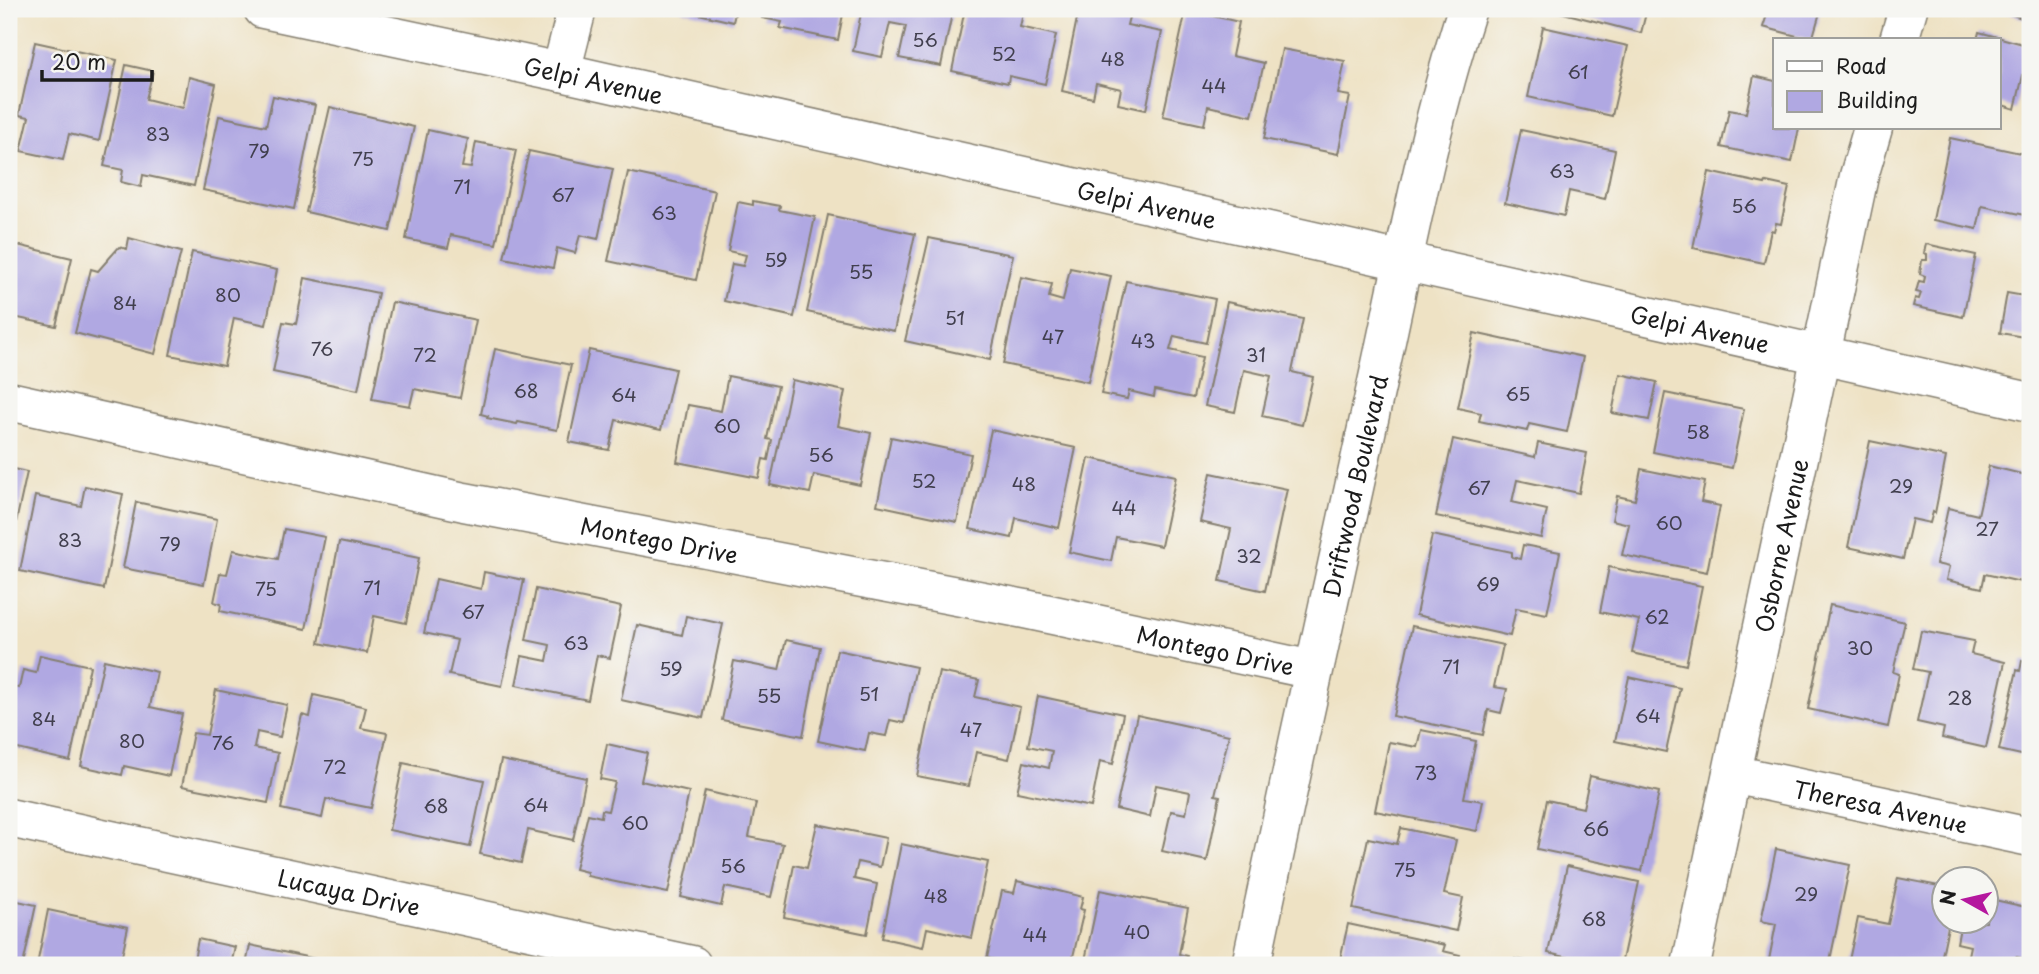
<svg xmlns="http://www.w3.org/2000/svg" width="2039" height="974" font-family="'Playpen Sans',sans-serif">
<rect width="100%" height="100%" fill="#f6f6f2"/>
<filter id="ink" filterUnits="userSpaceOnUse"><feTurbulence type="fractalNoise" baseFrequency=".0143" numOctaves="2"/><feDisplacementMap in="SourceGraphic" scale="14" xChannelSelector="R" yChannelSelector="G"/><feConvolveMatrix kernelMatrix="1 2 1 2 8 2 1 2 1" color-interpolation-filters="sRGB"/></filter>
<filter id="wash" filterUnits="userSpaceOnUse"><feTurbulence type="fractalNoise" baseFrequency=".00686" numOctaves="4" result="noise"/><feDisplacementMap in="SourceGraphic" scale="28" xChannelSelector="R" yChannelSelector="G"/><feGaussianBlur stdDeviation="1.57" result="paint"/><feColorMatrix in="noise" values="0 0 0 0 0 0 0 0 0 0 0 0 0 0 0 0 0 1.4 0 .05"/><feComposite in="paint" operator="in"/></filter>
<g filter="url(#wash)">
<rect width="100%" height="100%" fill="#eee2c4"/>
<g id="blocks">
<g fill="#b0a8e2">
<polygon points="677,9 736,9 733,22"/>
<polygon points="764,9 844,9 838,40 780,28 782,22 762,18"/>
<polygon points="862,9 953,9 941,66 899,58 906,26 890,23 882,57 853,51"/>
<polygon points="965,9 1024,9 1020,27 1056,35 1045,84 1009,76 1008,83 952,71"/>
<polygon points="1079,9 1131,9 1127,25 1162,32 1146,110 1118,104 1121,89 1096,83 1093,98 1062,91"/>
<polygon points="1548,9 1647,9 1641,33"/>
<polygon points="1769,9 1821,9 1812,40 1763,27"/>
<polygon points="1996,9 2030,9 2030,21"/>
<polygon points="1186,10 1239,22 1232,56 1264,63 1252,116 1208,106 1204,125 1163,116"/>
<polygon points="1543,27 1628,46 1612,116 1528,97"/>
<polygon points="1979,32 2030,46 2015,109 1999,104 1999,40 1977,40"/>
<polygon points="35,42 117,60 99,141 69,134 63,160 21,151 29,117 19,115"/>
<polygon points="1282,49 1345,61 1338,94 1350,96 1338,154 1264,139"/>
<polygon points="126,65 153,71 146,99 183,108 189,77 216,84 194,186 143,175 141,187 121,182 123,170 104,166"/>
<polygon points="1754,76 1775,81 1775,128 1799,128 1792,162 1721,147 1729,110 1746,113"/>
<polygon points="273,96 315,105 294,209 203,190 219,116 266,126"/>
<polygon points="330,107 414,127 390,231 306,212"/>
<polygon points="428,130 468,139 462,167 471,168 476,142 516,150 496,244 451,235 448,248 406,239"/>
<polygon points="1521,130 1615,150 1605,199 1569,191 1564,216 1505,203"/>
<polygon points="1950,138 2030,155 2030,216 1982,206 1977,229 1933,220"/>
<polygon points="529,151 613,169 598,239 580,235 575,253 557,248 553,268 504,258"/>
<polygon points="628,172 715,191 696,280 608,261"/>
<polygon points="1709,172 1765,184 1766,182 1789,187 1781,224 1776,223 1774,231 1771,230 1764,263 1693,248"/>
<polygon points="753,201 780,206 779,210 815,217 794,317 724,301 732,264 743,266 746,255 728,251 738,202 753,205"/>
<polygon points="828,215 915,234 894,331 807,312"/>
<polygon points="129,238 181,252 155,354 75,333 91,269 98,271 119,247 127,249"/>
<polygon points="929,238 1013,255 990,360 905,341"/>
<polygon points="9,243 72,258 56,326 9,316"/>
<polygon points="1926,244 1976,255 1963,317 1913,306 1915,298 1919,299 1921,293 1916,292 1919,281 1924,282 1925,276 1920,274 1922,260 1927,260 1927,254 1924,253"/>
<polygon points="192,252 277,270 266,325 234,318 224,366 170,355"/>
<polygon points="1070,268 1111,276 1088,382 1003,364 1021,277 1052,284 1049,297 1063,301"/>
<polygon points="305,278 378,293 358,390 273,372 283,322 296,324"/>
<polygon points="1126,281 1215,299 1206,343 1174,336 1170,350 1202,357 1193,398 1155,390 1154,397 1129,391 1127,399 1101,394"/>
<polygon points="2007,293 2030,297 2030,338 2000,333"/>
<polygon points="392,302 476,320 460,398 414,389 410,406 372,399"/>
<polygon points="1227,302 1303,319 1292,372 1313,377 1302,425 1262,416 1271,376 1244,370 1235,412 1205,406"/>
<polygon points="1474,333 1583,357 1567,432 1529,424 1527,431 1479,421 1481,413 1458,408"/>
<polygon points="495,349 571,365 557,430 518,422 517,424 487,418 488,416 481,414"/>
<polygon points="589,350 675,369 661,430 616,420 609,450 569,442"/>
<polygon points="1620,374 1657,382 1649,420 1612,413"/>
<polygon points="728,376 778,386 767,439 772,440 768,460 763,459 759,478 677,462 688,405 721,411"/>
<polygon points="792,380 845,391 838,426 871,433 860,485 814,475 810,493 770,485"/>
<polygon points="1665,393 1744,409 1732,468 1653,452"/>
<polygon points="991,430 1076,448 1059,528 1016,518 1012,538 970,529"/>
<polygon points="891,437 971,454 957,522 877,505"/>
<polygon points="1453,439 1535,457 1538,443 1587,453 1579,493 1517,480 1512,502 1547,510 1541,538 1436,516"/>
<polygon points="1870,441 1946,457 1935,513 1933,512 1930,523 1912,519 1903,559 1848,547"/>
<polygon points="1089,458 1176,476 1161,546 1116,537 1111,561 1069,552"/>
<polygon points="1989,466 2030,476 2030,540 2021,582 1985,574 1982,588 1946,580 1949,567 1936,564 1948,508 1978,515"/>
<polygon points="9,468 27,472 10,550 9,550"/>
<polygon points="1641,469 1705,482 1701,502 1720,506 1707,572 1622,555 1629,524 1612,520 1617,496 1635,500"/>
<polygon points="1211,473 1287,489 1265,591 1220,581 1231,529 1200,522"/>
<polygon points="85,486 123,494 104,589 20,571 35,496 81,506"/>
<polygon points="136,502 217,519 204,584 123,568"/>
<polygon points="284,529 325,537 306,629 220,611 221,604 214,602 220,573 227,574 233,550 278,559"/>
<polygon points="1432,535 1512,552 1512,557 1520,559 1523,545 1560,552 1547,614 1516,608 1510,636 1416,615"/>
<polygon points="339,542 419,558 406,623 374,616 367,653 319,643"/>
<polygon points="1609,567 1702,586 1686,665 1632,653 1639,620 1600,612"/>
<polygon points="484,572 524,580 502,686 449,675 457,640 424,633 436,579 481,589"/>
<polygon points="536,589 621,607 610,658 597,655 588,700 516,685 522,656 547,661 550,645 526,640"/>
<polygon points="1830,605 1905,622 1893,672 1899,674 1888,727 1808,709"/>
<polygon points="686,616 723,624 703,718 621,700 637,625 682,635"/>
<polygon points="1412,626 1503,645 1494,687 1507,689 1501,713 1488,710 1483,735 1393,716"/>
<polygon points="1921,631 1974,641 1971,654 2005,662 1986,748 1942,738 1944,728 1917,722 1928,672 1913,669"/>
<polygon points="786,640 820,647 803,736 722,720 734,661 779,670"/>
<polygon points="837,650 916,667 904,723 890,720 886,736 869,733 865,751 818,741"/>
<polygon points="40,655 90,666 70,761 9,747 9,686 19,688 23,670 36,673"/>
<polygon points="104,660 157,672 150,707 182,714 169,776 124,766 122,775 81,766"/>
<polygon points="2022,661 2030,663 2030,757 1999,750 2017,670 2020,671"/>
<polygon points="939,672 979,680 975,697 1020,707 1009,759 976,752 969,786 917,776"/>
<polygon points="1629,677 1680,688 1666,752 1615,741"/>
<polygon points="216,690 287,705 280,737 257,732 254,748 278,753 268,803 182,786 193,733 207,735"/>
<polygon points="314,695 366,707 361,728 387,733 371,808 326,799 322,818 281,809 302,715 310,717"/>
<polygon points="1038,696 1123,714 1113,764 1100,761 1091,807 1017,792 1024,762 1049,768 1052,751 1028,746"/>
<polygon points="1137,715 1229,735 1215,795 1220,796 1207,861 1162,851 1171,811 1186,814 1190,792 1156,785 1150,817 1116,809"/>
<polygon points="1421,730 1476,741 1464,798 1483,801 1477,831 1375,811 1389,742 1417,747"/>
<polygon points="607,744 647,753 641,781 689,792 668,893 587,876 587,872 575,869 588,814 601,817 602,810 608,811 615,782 600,779"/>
<polygon points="501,760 586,778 573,840 528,830 521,863 480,854"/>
<polygon points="403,763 484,780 470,847 389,830"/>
<polygon points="1590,776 1659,792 1642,871 1537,849 1547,800 1583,808"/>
<polygon points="705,791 756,803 749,837 783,844 771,897 725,887 721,906 681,897"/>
<polygon points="817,824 886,838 880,867 858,862 854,879 877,884 867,934 784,917 794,865 807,868"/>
<polygon points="1401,828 1456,840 1444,894 1463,898 1456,931 1353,909 1368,838 1397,844"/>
<polygon points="901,844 988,862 972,938 927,928 923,947 882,938"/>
<polygon points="1776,849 1850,865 1829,965 1768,965 1776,924 1761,921"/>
<polygon points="1567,866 1639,882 1621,965 1601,965 1548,953"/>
<polygon points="1898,878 1944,887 1944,922 1949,922 1940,965 1848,965 1858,918 1888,924"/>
<polygon points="1017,881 1083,897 1080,909 1084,910 1071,965 1017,965 987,958 1002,891 1014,893"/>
<polygon points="1100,890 1188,908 1179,954 1187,956 1185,965 1084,965"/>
<polygon points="1986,898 2030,908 2030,960 2016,957 2015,965 1966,965 1970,946 1957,943 1961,922 1986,922"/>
<polygon points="9,899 36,905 23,965 9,965"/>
<polygon points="48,910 128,927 120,965 37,965"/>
<polygon points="1348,924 1445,945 1443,951 1460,955 1458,965 1339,964"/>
<polygon points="198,939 235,947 231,965 193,965"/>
<polygon points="250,945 330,962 329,965 246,965"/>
<polygon points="1515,959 1542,964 1542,965 1514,965"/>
</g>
</g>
</g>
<g filter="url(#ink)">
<use href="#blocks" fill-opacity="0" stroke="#857f70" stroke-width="2"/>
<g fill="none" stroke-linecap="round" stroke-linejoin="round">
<g stroke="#857f70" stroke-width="41">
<g id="street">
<path id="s1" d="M263,9l298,63 1469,330"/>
<polyline points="1899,40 1908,9"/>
<polyline points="561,72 577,9"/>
<path id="s2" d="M9,401l455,101 561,107 288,61"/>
<path id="s3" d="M1732,774l298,63"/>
<path id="s4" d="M9,818l683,147"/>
<path id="s5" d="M1251,965c42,-199 84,-397 129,-596 26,-120 49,-243 87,-360"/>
<path id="s6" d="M1691,965l168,-789 14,-48"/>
</g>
</g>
<use href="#street" stroke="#fff" stroke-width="38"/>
</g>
</g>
<g text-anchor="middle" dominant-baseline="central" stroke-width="6" stroke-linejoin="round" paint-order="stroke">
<g font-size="19" fill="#413f4e">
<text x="925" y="39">56</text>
<text x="1004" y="53">52</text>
<text x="1113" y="58">48</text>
<text x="1578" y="71">61</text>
<text x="1214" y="85">44</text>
<text x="158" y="133">83</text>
<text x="259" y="150">79</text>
<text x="363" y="158">75</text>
<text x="1562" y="170">63</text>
<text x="462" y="186">71</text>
<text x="563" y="194">67</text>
<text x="1744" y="205">56</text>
<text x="664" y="212">63</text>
<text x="776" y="259">59</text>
<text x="861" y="271">55</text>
<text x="228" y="294">80</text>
<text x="125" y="302">84</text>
<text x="955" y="317">51</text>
<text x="1053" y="336">47</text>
<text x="1143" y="340">43</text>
<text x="322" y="348">76</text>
<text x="425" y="354">72</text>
<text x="1256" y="354">31</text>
<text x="526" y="390">68</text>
<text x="1518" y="393">65</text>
<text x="624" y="394">64</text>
<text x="727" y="425">60</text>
<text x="1698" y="431">58</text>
<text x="821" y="454">56</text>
<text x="924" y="480">52</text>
<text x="1024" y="483">48</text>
<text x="1901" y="485">29</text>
<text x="1479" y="487">67</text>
<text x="1124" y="507">44</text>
<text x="1669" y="522">60</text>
<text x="1987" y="528">27</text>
<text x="70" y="539">83</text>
<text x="170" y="543">79</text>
<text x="1249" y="555">32</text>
<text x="1488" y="583">69</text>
<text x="372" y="587">71</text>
<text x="266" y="588">75</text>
<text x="473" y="611">67</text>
<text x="1657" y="616">62</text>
<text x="576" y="642">63</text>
<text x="1860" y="647">30</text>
<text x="1451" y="666">71</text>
<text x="671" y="668">59</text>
<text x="869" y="693">51</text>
<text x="769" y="695">55</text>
<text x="1960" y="697">28</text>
<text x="1648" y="715">64</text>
<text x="44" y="718">84</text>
<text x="971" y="729">47</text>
<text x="132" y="740">80</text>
<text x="223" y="742">76</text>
<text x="335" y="766">72</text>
<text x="1426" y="772">73</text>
<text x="536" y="804">64</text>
<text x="436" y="805">68</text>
<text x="635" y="822">60</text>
<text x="1596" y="828">66</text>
<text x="733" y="865">56</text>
<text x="1405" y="869">75</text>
<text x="1806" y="893">29</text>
<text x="936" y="895">48</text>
<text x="1594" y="918">68</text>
<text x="1137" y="931">40</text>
<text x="1035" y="934">44</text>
</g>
<g font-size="23" fill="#1c1c1c" stroke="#f6f6f2">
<text stroke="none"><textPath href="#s1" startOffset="338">Gelpi Avenue</textPath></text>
<text stroke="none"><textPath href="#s1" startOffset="905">Gelpi Avenue</textPath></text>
<text stroke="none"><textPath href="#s1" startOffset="1472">Gelpi Avenue</textPath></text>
<text stroke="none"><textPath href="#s5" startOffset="490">Driftwood Boulevard</textPath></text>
<text stroke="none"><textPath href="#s2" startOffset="665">Montego Drive</textPath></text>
<text stroke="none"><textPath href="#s6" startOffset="429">Osborne Avenue</textPath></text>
<text stroke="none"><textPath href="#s2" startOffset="1232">Montego Drive</textPath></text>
<text stroke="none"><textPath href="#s3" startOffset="152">Theresa Avenue</textPath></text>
<text stroke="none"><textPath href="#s4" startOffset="348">Lucaya Drive</textPath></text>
</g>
</g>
<rect width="2039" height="974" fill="none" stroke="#f6f6f2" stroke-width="35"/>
<rect x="1773" y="38" width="228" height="91" fill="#f6f6f2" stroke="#9f9f9c" stroke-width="2"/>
<rect x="1787" y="61" width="35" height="10" fill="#ffffff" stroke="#9f9f9c" stroke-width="2"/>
<text x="1836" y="74" font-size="21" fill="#1c1c1c">Road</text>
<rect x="1787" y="91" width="35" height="21" fill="#b0a8e2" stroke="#9f9f9c" stroke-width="2"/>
<text x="1836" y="108" font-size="21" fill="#1c1c1c">Building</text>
<g transform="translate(1965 900) rotate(278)"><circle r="33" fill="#f6f6f2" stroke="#9f9f9c" stroke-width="2"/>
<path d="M0-5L12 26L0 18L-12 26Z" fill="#b5179e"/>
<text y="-10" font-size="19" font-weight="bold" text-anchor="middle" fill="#1c1c1c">N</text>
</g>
<path d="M42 70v10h110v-10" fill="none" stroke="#1c1c1c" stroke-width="3.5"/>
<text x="52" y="70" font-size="21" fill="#1c1c1c" stroke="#f6f6f2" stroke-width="5" paint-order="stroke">20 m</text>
</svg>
